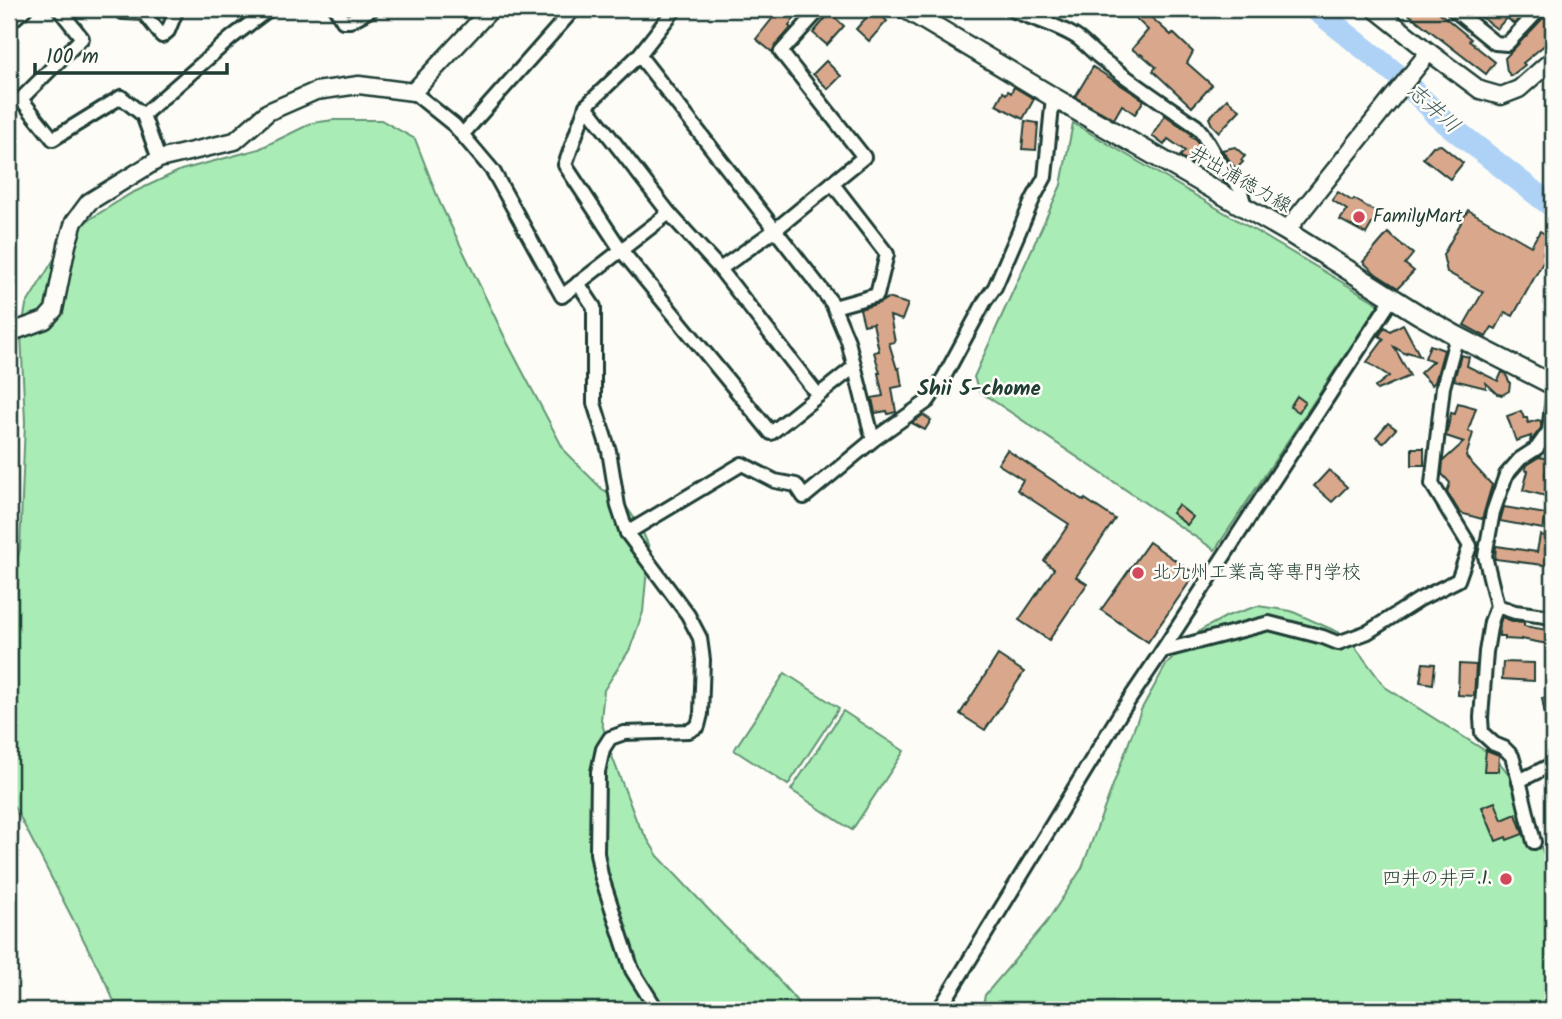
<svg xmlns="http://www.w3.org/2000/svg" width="1562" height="1019" font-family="Kalam,'Klee One',sans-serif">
<rect width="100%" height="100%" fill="#fdfcf7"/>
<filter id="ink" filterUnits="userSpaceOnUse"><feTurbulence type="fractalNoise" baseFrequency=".0143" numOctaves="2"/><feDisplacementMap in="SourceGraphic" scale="14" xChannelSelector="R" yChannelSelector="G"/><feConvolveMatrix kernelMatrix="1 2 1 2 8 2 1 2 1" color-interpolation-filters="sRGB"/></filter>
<g filter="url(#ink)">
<g fill="#aaecb5" stroke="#649474" stroke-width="2">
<polygon points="334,120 381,120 415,139 440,203 507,342 565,452 602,489 623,502 641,528 649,547 643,612 630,649 604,690 601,720 610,751 637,822 658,856 725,927 769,969 796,1000 801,1010 117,1010 109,989 19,815 9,800 9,588 20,549 25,422 21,333 26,305 56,256 79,226 130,194 181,170 259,149 312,123"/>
<polygon points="1073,123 1379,304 1215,550 979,391 974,377 1061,185"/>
<polygon points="1258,606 1291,611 1347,636 1385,687 1495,757 1511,777 1553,875 1553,1010 982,1010 985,995 1046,923 1082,868 1141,710 1166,665 1201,630 1227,616"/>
<polygon points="785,673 839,708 788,785 734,750"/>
<polygon points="843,711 904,751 852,830 791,790"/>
</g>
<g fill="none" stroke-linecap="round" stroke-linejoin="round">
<polyline stroke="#aed2f6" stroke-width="23" points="1315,9 1395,73 1430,107 1436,115 1553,207"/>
</g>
<g fill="#d9a88c" stroke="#1f3d34" stroke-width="2">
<polygon points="780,9 800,9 789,26 791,28 775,46 772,52 756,39"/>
<polygon points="874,9 887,21 869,41 856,29"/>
<polygon points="1126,9 1142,9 1171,35 1173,33 1193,52 1187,63 1212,85 1192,107 1153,71 1156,67 1141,54 1140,55 1132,49 1148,30"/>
<polygon points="1402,9 1435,9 1471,39 1469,41 1495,62 1486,74"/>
<polygon points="1471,9 1499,9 1508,16 1497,29"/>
<polygon points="1515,9 1522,15 1514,24 1507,18"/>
<polygon points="830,13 844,26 827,45 813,33"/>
<polygon points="1547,14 1553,20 1553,38 1523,63 1525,65 1511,76 1507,71 1505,58"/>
<polygon points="826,61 841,76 828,89 813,74"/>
<polygon points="1093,67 1144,100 1135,114 1122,105 1114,119 1075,97"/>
<polygon points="1014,87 1034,99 1023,119 996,105 1003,92 1006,94 1008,91 1011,93"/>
<polygon points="1227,99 1240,110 1219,132 1212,125 1209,118"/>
<polygon points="1165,115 1190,133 1192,135 1190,136 1196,140 1202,151 1192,164 1180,156 1185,151 1168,139 1164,145 1152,136"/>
<polygon points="1025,121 1038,123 1036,150 1022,149"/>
<polygon points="1441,145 1463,163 1450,179 1423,158 1433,146"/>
<polygon points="1235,147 1245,156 1241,160 1243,162 1236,169 1222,150"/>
<polygon points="1338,192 1352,201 1354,199 1378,213 1366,234 1340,220 1347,210 1332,200"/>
<polygon points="1468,210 1531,246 1540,231 1552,238 1543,253 1547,255 1513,316 1505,312 1496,329 1492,327 1486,337 1464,325 1483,292 1447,272 1443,255"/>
<polygon points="1388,233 1413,254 1405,264 1414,271 1398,288 1376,274 1363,262"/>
<polygon points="888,298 908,304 902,320 890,316 895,342 889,343 897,369 899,368 902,386 892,388 896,412 888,414 887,411 875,413 872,398 883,396 878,373 880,373 874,352 879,351 873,323 864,325 860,309 879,303"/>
<polygon points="1403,324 1420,356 1407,352 1406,354 1394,347 1410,376 1377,390 1375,387 1389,376 1367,362 1384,339 1379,336 1385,327 1390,331"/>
<polygon points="1430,345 1444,350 1435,382 1432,385 1420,373 1433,361 1425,358"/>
<polygon points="1461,355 1469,357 1467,366 1498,381 1502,372 1505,373 1510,383 1509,391 1502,395 1498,394 1486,383 1486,388 1454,380"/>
<polygon points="1297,396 1305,402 1299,412 1290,407"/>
<polygon points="1458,403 1476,408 1468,431 1473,433 1466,457 1492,485 1482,519 1460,513 1447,492 1450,483 1442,474 1443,461 1464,442 1446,436 1451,413 1455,414"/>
<polygon points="1521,411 1524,418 1527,418 1528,423 1538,420 1541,421 1541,428 1530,442 1531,436 1516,441 1507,416"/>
<polygon points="923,415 931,420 925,430 912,423"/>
<polygon points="1388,423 1396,429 1383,443 1376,437"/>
<rect x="1412" y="448" width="12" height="17"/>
<polygon points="1007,450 1084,501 1085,499 1115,519 1076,577 1087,584 1049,640 1019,620 1054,569 1044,561 1069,524 1017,490 1023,480 998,464"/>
<polygon points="1539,457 1548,459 1545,475 1553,481 1553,498 1523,490 1528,471 1525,470 1526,465"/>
<polygon points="1329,470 1347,487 1332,502 1314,486"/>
<polygon points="1178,505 1193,517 1187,525 1172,513"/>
<polygon points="1504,507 1546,514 1543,529 1500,521"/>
<polygon points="1540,535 1553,537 1551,566 1495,559 1496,546 1537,552"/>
<polygon points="1149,542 1195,574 1148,642 1101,610"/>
<polygon points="1502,617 1512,621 1524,622 1524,626 1553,631 1553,645 1521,639 1521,640 1505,639 1505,636 1499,636 1500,623"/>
<polygon points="998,655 1024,672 985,730 960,714"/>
<polygon points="1503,662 1534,663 1534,681 1502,679"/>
<polygon points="1423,663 1435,664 1433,684 1420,682"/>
<polygon points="1459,664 1476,665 1474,696 1458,695"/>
<polygon points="1553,696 1553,730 1548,731 1542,698"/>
<polygon points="1486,750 1499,755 1498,771 1484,771"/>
<polygon points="1495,802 1502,820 1516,814 1523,834 1507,840 1506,837 1496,841 1482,807"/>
</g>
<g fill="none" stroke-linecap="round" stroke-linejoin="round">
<g stroke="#1f3d34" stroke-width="18">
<g id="minor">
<polyline points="59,9 82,38 21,99 53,139 121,97 143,115 159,159"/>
<polyline points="121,9 123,12 144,13 162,36 168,31 177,9"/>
<polyline points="336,9 343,21 350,21 372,9"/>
<polyline points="675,9 639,55 586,106 565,165 621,250 771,433 854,367"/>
<path d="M1010,9c22,10 49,16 69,30 7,6 13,12 20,18 31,24 64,46 97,69l6,7 17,29 21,26 5,19"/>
<polyline points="1453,9 1495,43 1507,44 1540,9"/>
<polyline points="9,23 25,9"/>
<polyline points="639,55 832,303 848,341 873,440"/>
<polyline points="413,92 454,125 493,171 562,296 669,213"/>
<polyline points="586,106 669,213 720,269 818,395"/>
<polyline points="143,115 231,38 269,9"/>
<polyline points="462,135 574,9"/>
<polyline points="832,183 887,254 877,295 834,307"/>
<polyline points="720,269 775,230 864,157 781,52 820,9"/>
<polyline points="578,283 594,307 594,403 609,451 618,506 627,533 688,615 700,638 703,660 701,714 698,726 689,731 624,733 610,738 603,749 598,772 597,853 601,875 632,970 657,1010"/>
<polyline points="1553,398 1549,431 1537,448 1520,459 1506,475 1493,512 1485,556 1497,606 1515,612 1553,617"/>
<polyline points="627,533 742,464 775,481 796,485 804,497 873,440 928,401 944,377 985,301 995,287 1033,199 1045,177 1053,97"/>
<polyline points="1497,606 1491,622 1486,652 1481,718 1482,733 1494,744 1504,748 1512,756 1520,784 1534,842"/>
<polyline points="1162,651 1269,623 1323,637 1338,643 1368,632 1420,599 1458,580 1470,546 1432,484 1443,387 1457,336"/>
<polyline points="1519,781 1553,764"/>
<polyline points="939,1010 1121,712 1162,651 1393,297"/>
</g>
</g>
<g stroke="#1f3d34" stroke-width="21">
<g id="tertiary">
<polyline points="1375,9 1429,52 1480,90 1501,96 1519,89 1553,59"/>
<polyline points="1286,231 1429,52"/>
<polyline points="9,333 45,320 54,310 67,245 74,222 89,202 159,159 235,141 268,112 316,91 359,85 413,92 491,9"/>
</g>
</g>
<g stroke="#1f3d34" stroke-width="23">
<polyline id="secondary" points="906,9 1053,97 1286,231 1418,314 1457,336 1553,385"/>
</g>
<use href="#minor" stroke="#fdfcf7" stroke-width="12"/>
<use href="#tertiary" stroke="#fdfcf7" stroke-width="16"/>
<use href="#secondary" stroke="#fdfcf7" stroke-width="18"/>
</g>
</g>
<g fill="#d1495b" stroke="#fdfcf7" stroke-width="2.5">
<circle cx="1359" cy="217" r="7"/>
<circle cx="1138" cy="573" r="7"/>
<circle cx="1506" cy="879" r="7"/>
</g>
<g text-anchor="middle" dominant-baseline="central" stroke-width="5" stroke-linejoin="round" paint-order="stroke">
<g font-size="19" fill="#1f3d34" stroke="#fdfcf7">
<text transform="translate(1240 180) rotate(30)">井出浦徳力線</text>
</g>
<g font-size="19" fill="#1f3d34" stroke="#fdfcf7" text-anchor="start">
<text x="1373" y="217">FamilyMart</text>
<text x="1152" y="573">北九州工業高等専門学校</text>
<text x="1492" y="879" text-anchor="end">四井の井戸.1.</text>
</g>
<g font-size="21" font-style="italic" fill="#3c5b5b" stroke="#fdfcf7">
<text transform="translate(1433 109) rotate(42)">志井川</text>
</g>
<g font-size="21" font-weight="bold" fill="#1f3d34" stroke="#fdfcf7">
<text x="979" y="389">Shii 5-chome</text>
</g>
</g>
<rect width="1562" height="1019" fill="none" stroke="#fdfcf7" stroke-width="35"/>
<rect x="18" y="18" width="1527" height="984" fill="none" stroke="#1f3d34" stroke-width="2.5" filter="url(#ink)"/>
<path d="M35 63v10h192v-10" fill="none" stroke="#1f3d34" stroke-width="3.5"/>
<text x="46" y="63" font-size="21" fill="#1f3d34" stroke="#fdfcf7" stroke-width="5" paint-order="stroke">100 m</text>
</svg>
